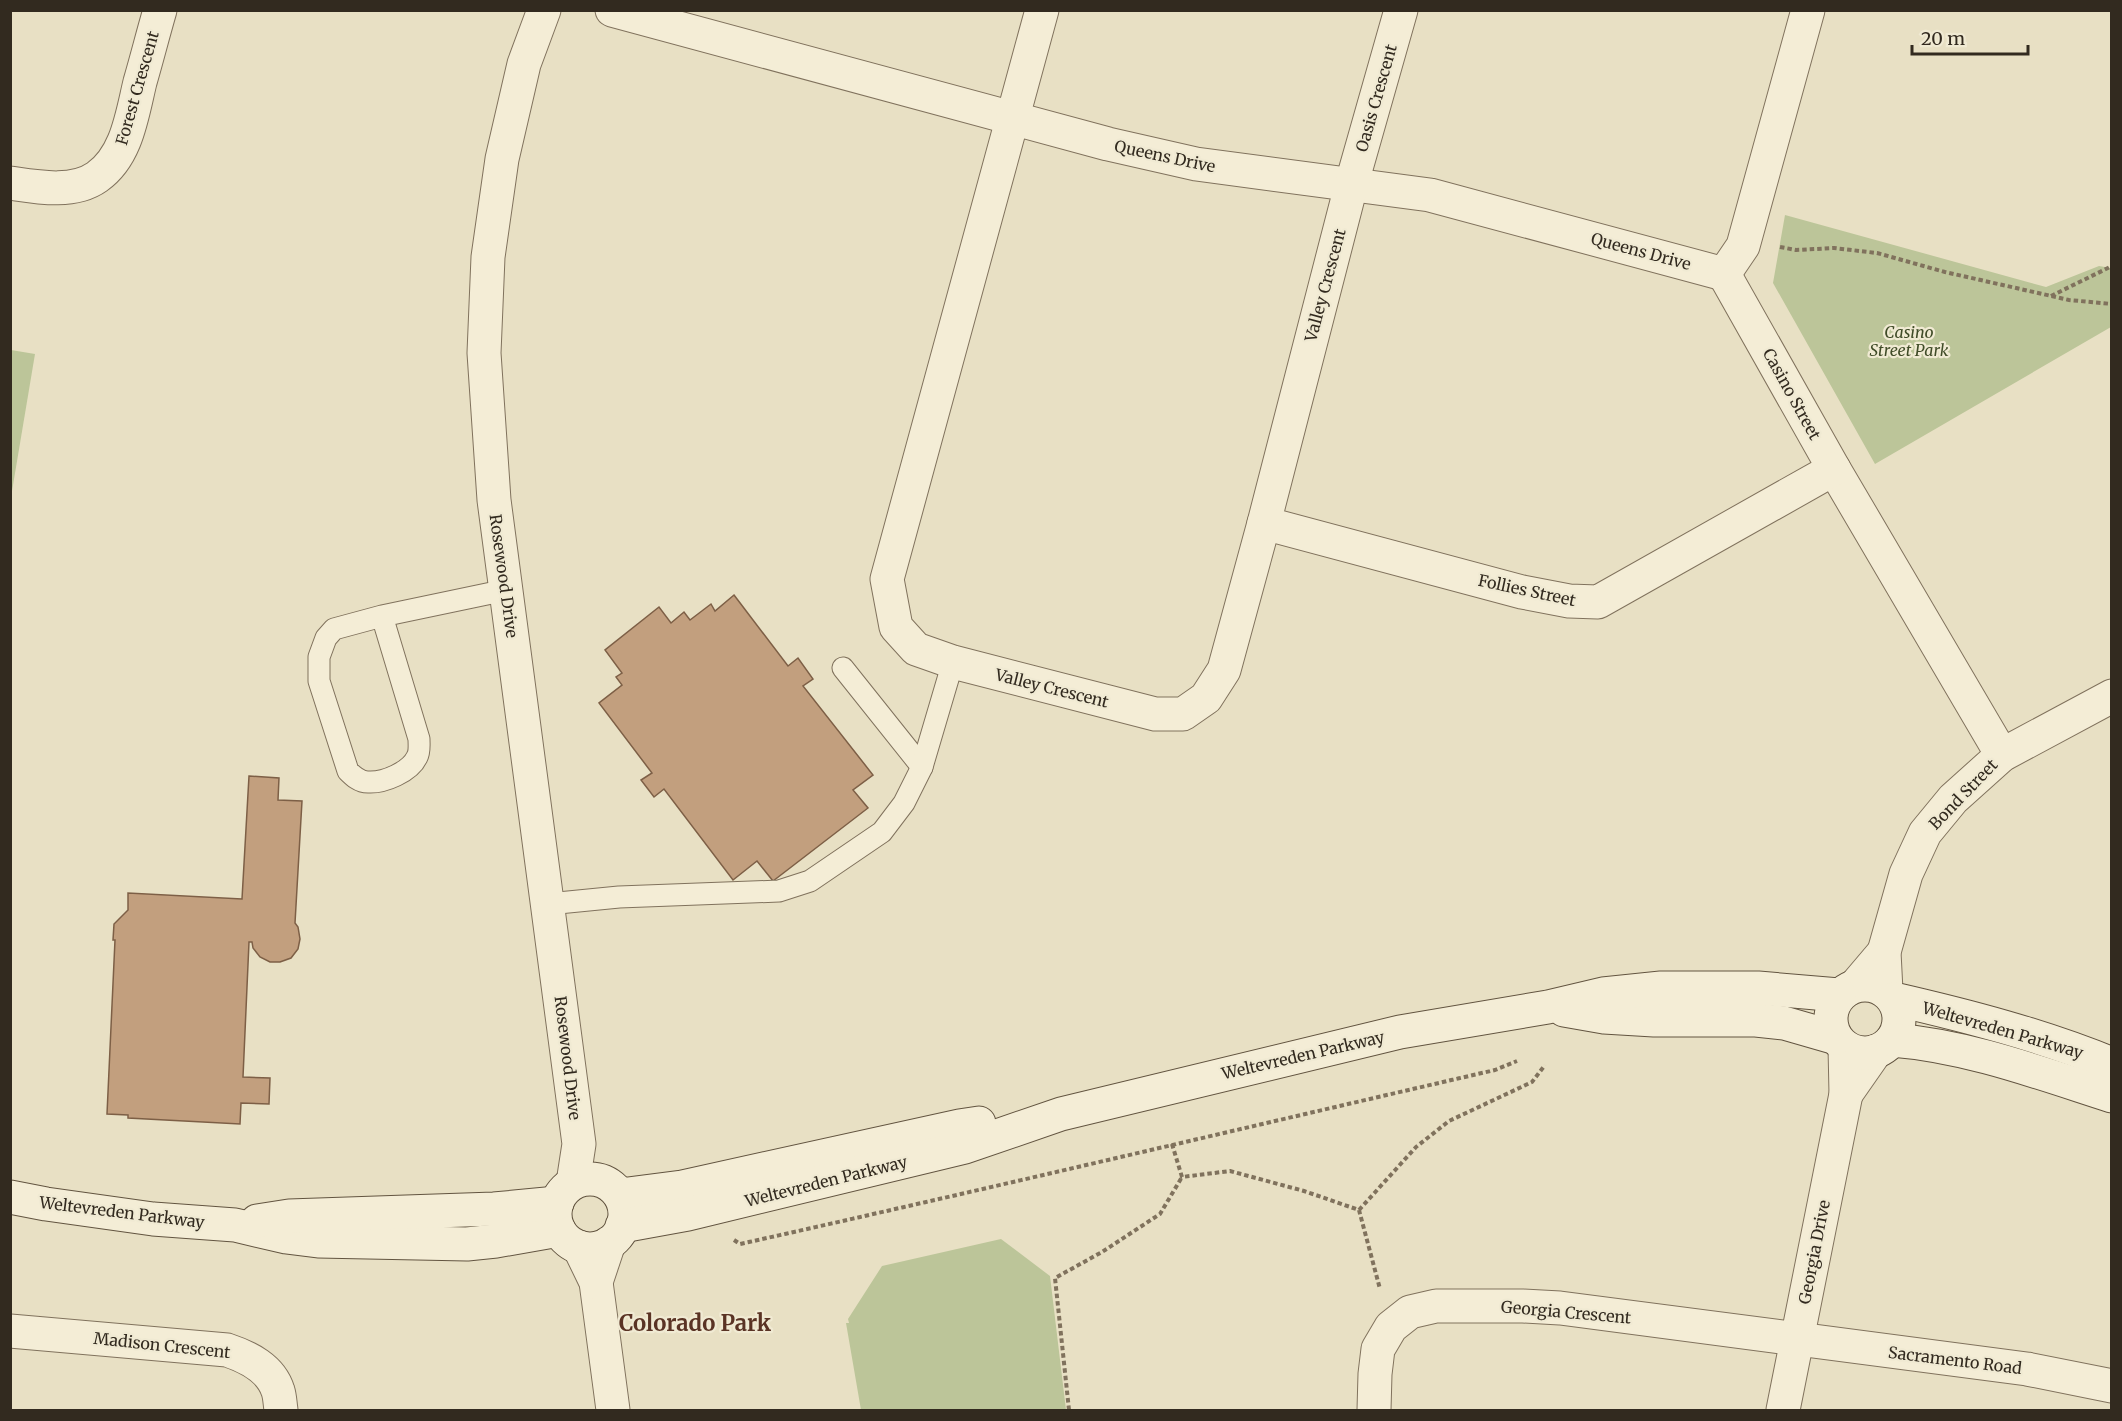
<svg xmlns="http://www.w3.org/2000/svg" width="2122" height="1421" font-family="Merriweather,serif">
<rect width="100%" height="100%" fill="#e8e0c4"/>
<g fill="#bcc599">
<polygon points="1785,215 2046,287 2099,266 2111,268 2111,327 1875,464 1773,283"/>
<polygon points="11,350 35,354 11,497 10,350"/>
<polygon points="1001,1239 1050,1276 1066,1410 861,1410 846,1323 849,1323 848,1319 882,1266"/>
</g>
<g fill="#c29f7e" stroke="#7d5f46" stroke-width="1.5">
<polygon points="734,595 788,666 798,658 813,679 803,686 873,775 853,790 868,808 773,881 757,861 733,880 664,789 654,797 641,780 652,773 599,703 622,685 616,677 622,673 605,650 659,607 671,623 684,612 690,620 711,604 715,611"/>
<polygon points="249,776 279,778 278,800 302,801 295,923 298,927 300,939 298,949 291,958 280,962 270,962 260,957 253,948 252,942 249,942 243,1077 270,1078 269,1104 241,1103 240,1124 128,1118 128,1115 107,1114 115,940 113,940 114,924 128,910 128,893 242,899"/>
</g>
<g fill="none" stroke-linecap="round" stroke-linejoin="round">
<g stroke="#80725d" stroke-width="23">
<g id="lane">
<path d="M382,616l37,123c0,6 1,13 -2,18 -7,15 -33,26 -49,25 -9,0 -15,-6 -20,-11l-29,-90v-24l7,-19 8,-9 48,-13 124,-26"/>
<polyline points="843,668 922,767"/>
<polyline points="548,904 619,897 779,891 810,881 882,832 904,803 922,767 953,662"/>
</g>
</g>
<g stroke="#80725d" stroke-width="35">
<g id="street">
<polyline points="544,10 524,64 502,159 488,257 484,353 494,500 579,1144 573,1183"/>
<polyline points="612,10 1108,144 1196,164 1430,195 1724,274"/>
<polyline points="1042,10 887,579 896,627 916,649 953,662 1155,714 1183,714 1206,698 1224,670 1264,523 1351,186 1401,10"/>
<path d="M10,183c27,4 63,11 87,-6 30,-21 35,-62 43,-95 7,-24 13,-48 20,-72"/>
<polyline points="1724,274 1834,469 2002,755"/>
<polyline points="1724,274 1743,246 1808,10"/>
<polyline points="1264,523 1522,592 1569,601 1598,602 1834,469"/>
<polyline points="1856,985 1884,952"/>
<polyline points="1886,991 1884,952 1906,874 1925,833 1953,799 2002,755 2112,696"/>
<polyline points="1846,1094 1876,1051"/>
<polyline points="579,1247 596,1282 613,1410"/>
<polyline points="596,1282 609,1243"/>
<path d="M10,1331l217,19c21,7 44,18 51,41 2,6 2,13 3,19"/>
<polyline points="1374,1410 1375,1374 1378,1349 1391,1327 1410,1312 1436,1306 1523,1306 1560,1308 2027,1369 2112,1386"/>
<polyline points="1783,1410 1846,1094 1845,1047"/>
</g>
</g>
<g stroke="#625440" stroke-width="35">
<g id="secondary">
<circle cx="1865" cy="1019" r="34"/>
<path d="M1894,999c74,17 147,36 218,65"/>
<polyline points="1564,1010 1604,1017 1654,1020 1756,1020 1784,1023 1836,1038"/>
<path d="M1892,1040c76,6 148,33 220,56"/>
<circle cx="590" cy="1214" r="35"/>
<polyline points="620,1195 682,1187 959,1126 979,1123"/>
<polyline points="10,1197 46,1204 153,1219 235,1225 286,1237 318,1241 467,1244 496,1241 559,1230"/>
<polyline points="257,1221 289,1216 494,1209 557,1203"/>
<polyline points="622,1226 688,1214 965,1147 1061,1114 1400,1032 1548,1007 1603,994 1661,988 1758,988 1839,995"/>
</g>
</g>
<g stroke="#80725d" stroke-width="4" stroke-dasharray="4.5 3" stroke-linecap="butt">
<polyline points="1780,247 1796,250 1834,248 1877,253 1945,272 2069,300 2112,304"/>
<polyline points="2051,296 2112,266"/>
<polyline points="1172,1144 1182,1177 1230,1171 1304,1191 1359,1210 1380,1289"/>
<polyline points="1359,1210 1416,1147 1449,1121 1532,1082 1545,1065"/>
<path d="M734,1240l6,4c252,-56 503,-116 755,-174l22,-9"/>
<polyline points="1069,1410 1055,1278 1102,1252 1160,1214 1182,1177"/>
</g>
<use href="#lane" stroke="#f4edd6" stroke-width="21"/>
<use href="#street" stroke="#f4edd6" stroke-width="33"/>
<use href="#secondary" stroke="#f4edd6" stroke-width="33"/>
</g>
<g text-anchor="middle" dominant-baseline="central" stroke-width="4.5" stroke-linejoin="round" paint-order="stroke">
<g font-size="16" fill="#322a1f" stroke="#f0ead3">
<text transform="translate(137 88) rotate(-74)">Forest Crescent</text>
<text transform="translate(1376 98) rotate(-74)">Oasis Crescent</text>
<text transform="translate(1165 156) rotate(12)">Queens Drive</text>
<text transform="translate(1641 251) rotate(15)">Queens Drive</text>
<text transform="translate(1325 285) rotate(-75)">Valley Crescent</text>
<text transform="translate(1792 394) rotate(61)">Casino Street</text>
<text transform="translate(504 576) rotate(82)">Rosewood Drive</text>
<text transform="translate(1527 590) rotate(12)">Follies Street</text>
<text transform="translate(1052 688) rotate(14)">Valley Crescent</text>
<text transform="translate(1963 794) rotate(-46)">Bond Street</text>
<text transform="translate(2003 1030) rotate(16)">Weltevreden Parkway</text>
<text transform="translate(1303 1055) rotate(-13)">Weltevreden Parkway</text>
<text transform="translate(568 1058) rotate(83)">Rosewood Drive</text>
<text transform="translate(826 1181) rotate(-14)">Weltevreden Parkway</text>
<text transform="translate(122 1212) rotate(7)">Weltevreden Parkway</text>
<text transform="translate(1814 1252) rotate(-79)">Georgia Drive</text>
<text transform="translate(1566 1312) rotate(5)">Georgia Crescent</text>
<text transform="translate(162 1345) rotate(6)">Madison Crescent</text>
<text transform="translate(1955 1360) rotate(7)">Sacramento Road</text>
</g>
<g font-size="16" font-style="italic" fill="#404c28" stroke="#f0ead3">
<text x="1909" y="332">Casino<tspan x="1909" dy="18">Street Park</tspan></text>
</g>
<g font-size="22" font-weight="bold" fill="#5a3324" stroke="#f0ead3">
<text x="695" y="1323">Colorado Park</text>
</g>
</g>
<rect width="2122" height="1421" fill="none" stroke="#322a1f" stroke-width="24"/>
<path d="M1912 45v9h116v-9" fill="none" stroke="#322a1f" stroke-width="3"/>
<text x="1921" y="45" font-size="18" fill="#322a1f" stroke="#f0ead3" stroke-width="4.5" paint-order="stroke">20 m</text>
</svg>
